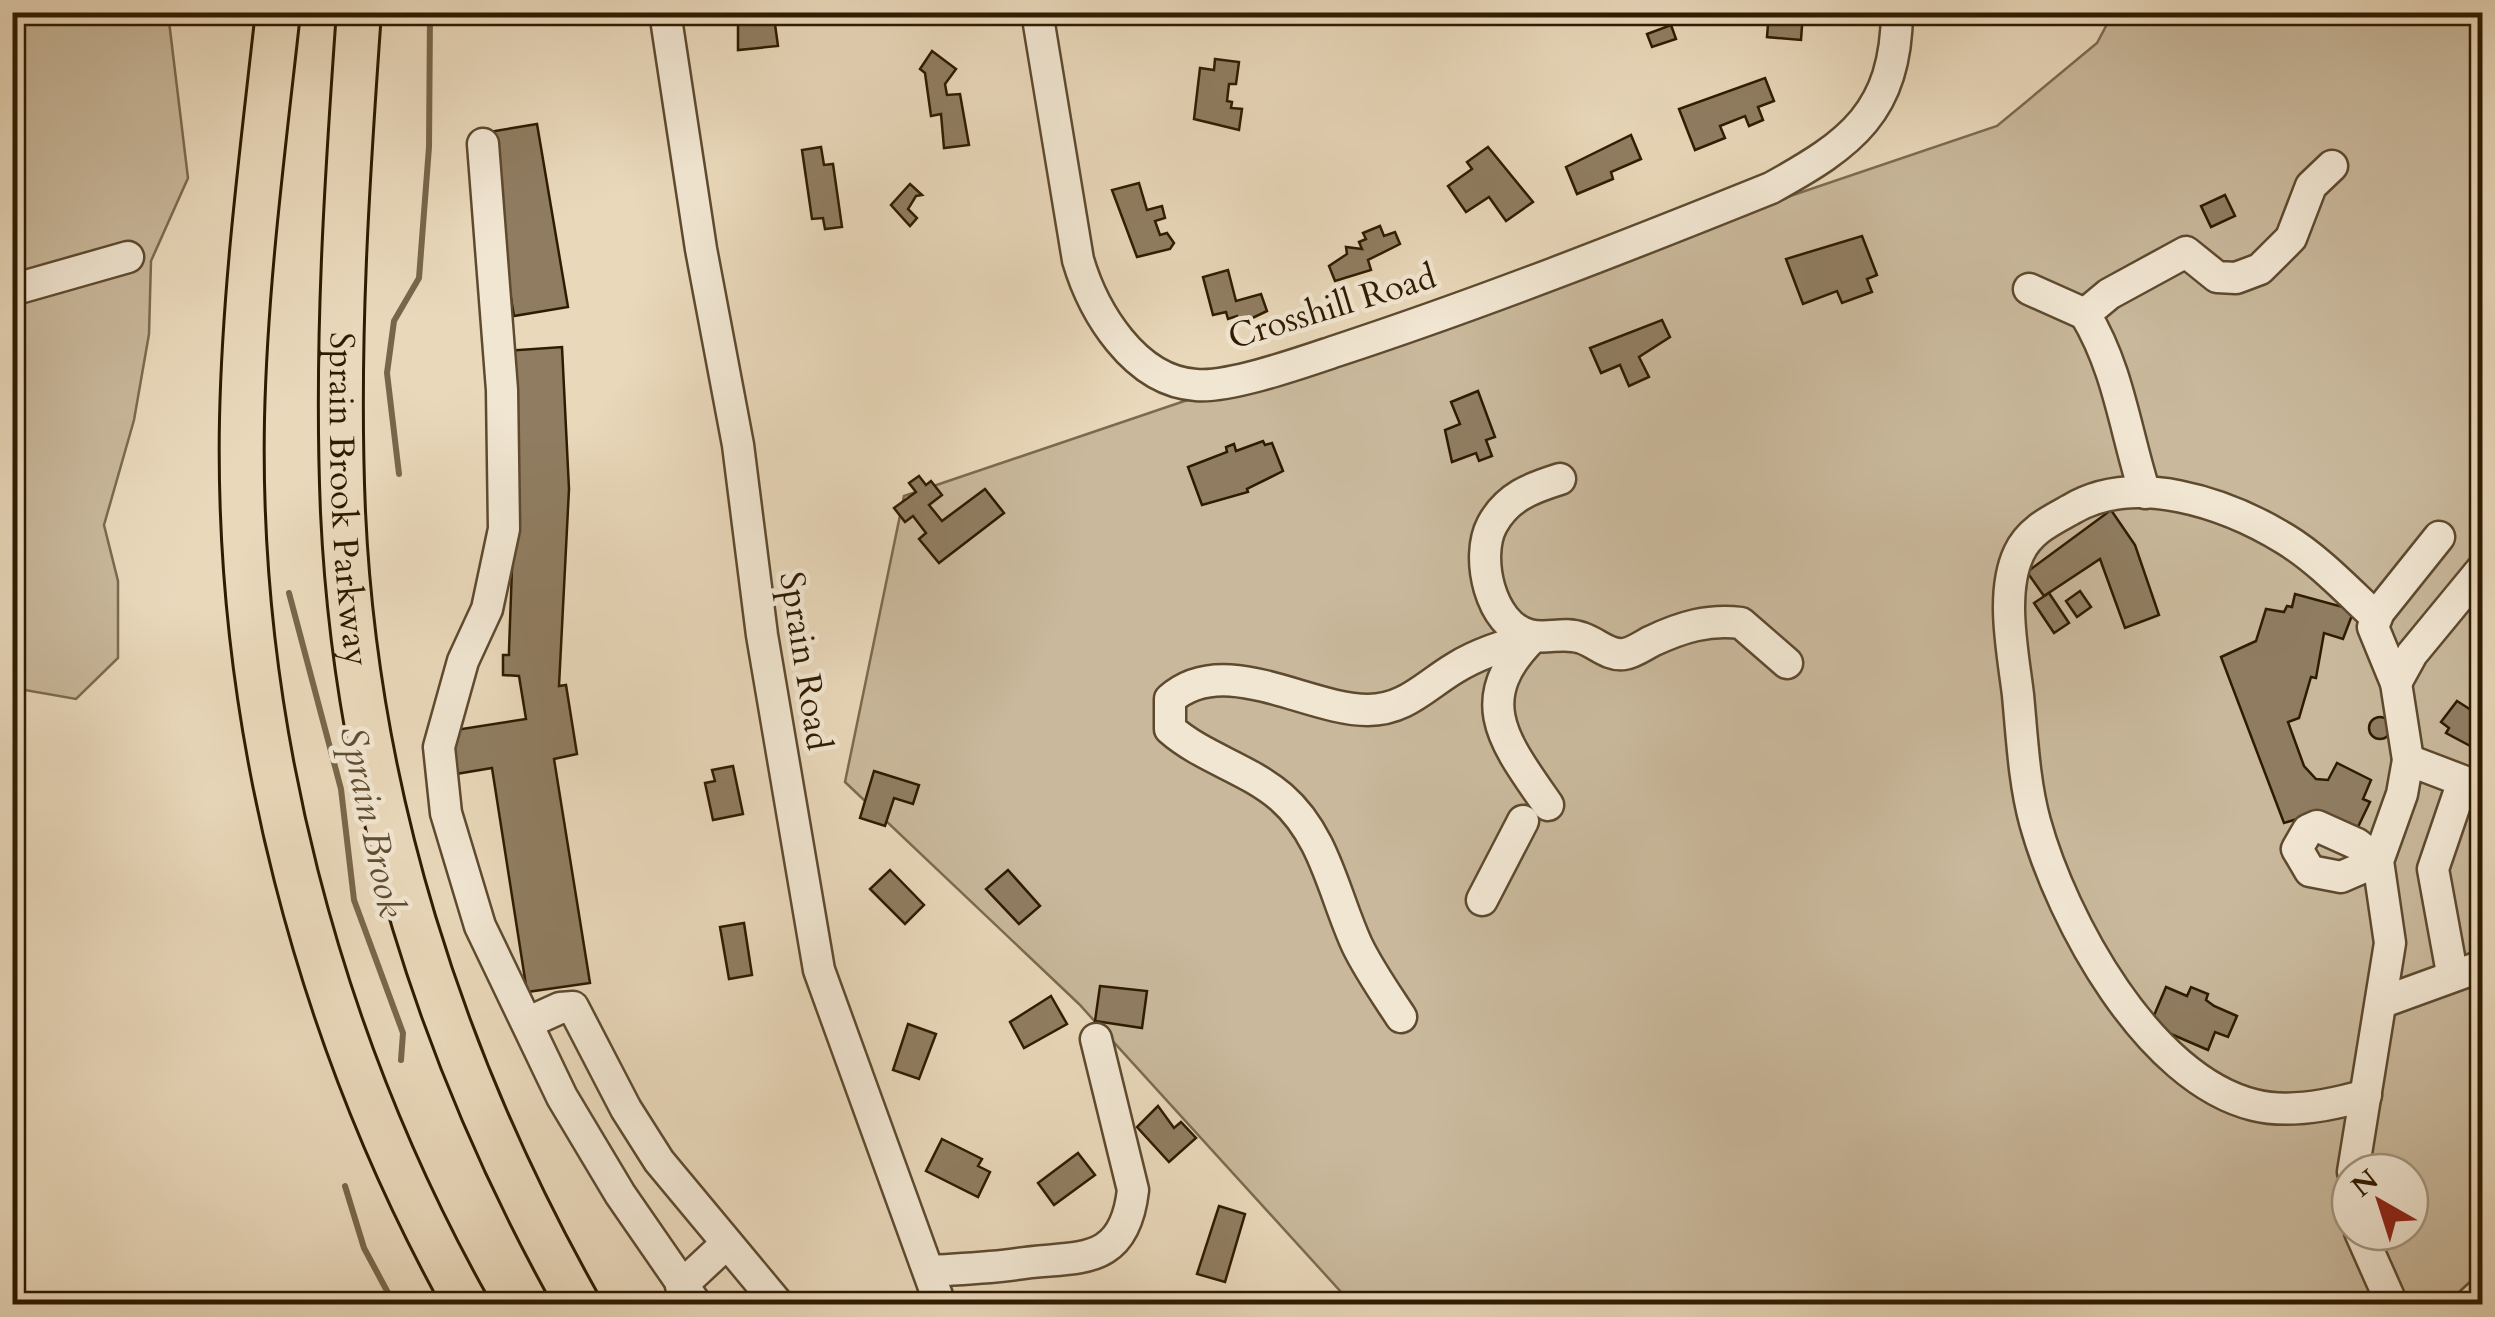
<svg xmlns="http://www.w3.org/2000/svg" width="2495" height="1317" font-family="Cardo,serif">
<rect width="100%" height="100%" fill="#e9d8ba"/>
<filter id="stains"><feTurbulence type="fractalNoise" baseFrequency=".002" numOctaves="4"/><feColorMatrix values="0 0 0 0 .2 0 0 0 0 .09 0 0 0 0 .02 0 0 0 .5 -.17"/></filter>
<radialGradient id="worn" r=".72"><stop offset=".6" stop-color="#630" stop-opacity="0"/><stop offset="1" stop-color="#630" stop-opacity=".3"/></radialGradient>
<g fill="#c9b89b" stroke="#7c6a4e" stroke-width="2.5" fill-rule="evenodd">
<polygon points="12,13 168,13 188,178 151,261 149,334 134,420 104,525 118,581 118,658 76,699 13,688"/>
<path d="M2113,13h369v1291h-1130l-273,-300 -234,-222 59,-286 1093,-370 100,-83zM2350,1172h60v60h-60z"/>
</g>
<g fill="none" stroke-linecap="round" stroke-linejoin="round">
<g stroke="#79664a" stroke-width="6">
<polyline points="399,474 387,373 394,321 419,278 429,147 430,12"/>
<polyline points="289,593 341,789 354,900 403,1033 401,1060"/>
<polyline points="345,1186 364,1248 394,1304"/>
</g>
</g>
<g fill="#907d61" stroke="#2f1b01" stroke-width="2.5">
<polygon points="738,12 774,17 778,46 738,50"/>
<polygon points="1769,12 1803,12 1801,40 1767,37"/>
<polygon points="1671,25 1676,39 1652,47 1647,34"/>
<polygon points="932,51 956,69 945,84 947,95 960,94 969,145 944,148 941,114 931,116 925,73 920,69"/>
<polygon points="1215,59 1239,62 1236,84 1229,84 1227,101 1232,102 1231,108 1242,109 1239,130 1194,119 1200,68 1214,70"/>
<polygon points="1765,78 1774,101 1758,107 1763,120 1749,126 1745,116 1720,126 1725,138 1695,150 1679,109"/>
<polygon points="537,124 568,307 514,316 483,133"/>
<polygon points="1631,135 1641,159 1611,172 1613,179 1577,194 1566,167"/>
<polygon points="821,147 824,165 833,164 842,227 825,229 823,218 812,219 802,150"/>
<polygon points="1488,147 1533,202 1506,221 1489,197 1466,212 1448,186 1472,169 1467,162"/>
<polygon points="1139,183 1147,210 1162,206 1165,218 1155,221 1160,235 1167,233 1174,243 1170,249 1137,257 1112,190"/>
<polygon points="910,184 922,195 916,196 908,209 917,218 910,226 891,205"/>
<polygon points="2225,195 2235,216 2211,227 2201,206"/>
<polygon points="1380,226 1384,236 1395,232 1400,244 1368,260 1371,270 1335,281 1329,266 1347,254 1346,247 1362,249 1359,242 1366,239 1363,233"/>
<polygon points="1862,236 1877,275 1867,279 1872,292 1842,303 1837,291 1803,304 1786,259"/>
<polygon points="1228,270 1236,301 1261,294 1267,311 1240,324 1237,316 1228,319 1226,312 1213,315 1203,277"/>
<polygon points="1662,320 1670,337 1639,357 1649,377 1629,386 1620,365 1601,373 1590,348"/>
<polygon points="562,347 569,489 559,686 566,685 577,754 554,759 590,983 527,992 492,768 456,774 449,731 526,719 519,676 503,675 503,655 509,655 509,650 515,486 505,351"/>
<polygon points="1478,391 1495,437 1486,440 1492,456 1479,461 1476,453 1452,462 1445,430 1460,424 1451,402"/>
<polygon points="1263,441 1265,445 1272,443 1283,471 1247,489 1248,492 1202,505 1188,467 1227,452 1226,447 1234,444 1236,451"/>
<polygon points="919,476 926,485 931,481 942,495 929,505 942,521 985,489 1004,513 939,563 919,539 926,533 913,516 905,522 894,508 916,492 909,483"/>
<polygon points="2111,510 2135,545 2159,615 2125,628 2100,559 2044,596 2027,572"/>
<polygon points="2080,591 2091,607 2077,617 2066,601"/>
<polygon points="2049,593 2069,623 2054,633 2034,603"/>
<polygon points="2295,594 2354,610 2343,639 2324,633 2316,678 2311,677 2299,718 2288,722 2304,766 2316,779 2328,780 2337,763 2371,780 2363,799 2370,802 2356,831 2317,813 2284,823 2221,657 2256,641 2266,609 2284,612 2287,606 2292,607"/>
<polygon points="2457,701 2482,717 2482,737 2474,748 2446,733 2449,728 2441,722"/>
<circle cx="2380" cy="728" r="11"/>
<polygon points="733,766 743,814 713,820 705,783 715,781 712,770"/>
<polygon points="874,771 919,785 913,804 894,798 885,826 860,818"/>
<polygon points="890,870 924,905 905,924 870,889"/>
<polygon points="1008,870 1040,906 1019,924 986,889"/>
<polygon points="744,923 752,975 729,979 720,927"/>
<polygon points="1100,986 1147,991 1142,1028 1095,1021"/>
<polygon points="2166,987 2187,996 2191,987 2208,994 2206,1000 2214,1006 2237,1016 2228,1037 2215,1032 2208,1050 2150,1025"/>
<polygon points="1051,996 1067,1024 1024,1048 1010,1022"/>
<polygon points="908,1024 936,1034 919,1079 893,1070"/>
<polygon points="1158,1106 1174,1128 1181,1122 1196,1138 1169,1162 1137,1127"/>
<polygon points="942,1139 982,1159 978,1166 990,1172 978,1197 926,1171"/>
<polygon points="1078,1153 1095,1175 1054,1205 1038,1183"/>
<polygon points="1219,1206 1245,1214 1225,1282 1197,1274"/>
</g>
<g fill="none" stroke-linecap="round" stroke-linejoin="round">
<g stroke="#5e4a2f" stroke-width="35">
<g id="minor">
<polyline points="665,12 701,249 738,445 762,635 819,970 940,1304"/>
<path d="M1037,12l41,248c15,51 56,121 118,125 34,3 107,-23 140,-34 146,-48 291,-105 435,-163 80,-44 125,-76 126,-176"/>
<polyline points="483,144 502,390 504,529 487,609 463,661 439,747 446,813 480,926 562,1097 620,1194 696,1304"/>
<polyline points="2029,289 2085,314"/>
<polyline points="12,290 128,257"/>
<path d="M1560,479c-29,9 -53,18 -68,46 -17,32 -2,100 37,110 18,5 34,-4 53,3 15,5 26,18 42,16 9,-1 20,-9 28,-13 30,-14 56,-22 89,-18l46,40"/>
<path d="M2145,493c-20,-62 -26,-123 -60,-179l24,-20 77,-42 31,25 19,1 24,-9 31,-31 20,-52 21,-20"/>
<path d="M1533,637c-64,63 -28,106 15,168"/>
<polyline points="2396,683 2412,654 2482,569"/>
<polyline points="2408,760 2463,781 2433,869 2452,973"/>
<polygon points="2317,826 2357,844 2378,861 2341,877 2310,871 2297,849 2308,830"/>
<polyline points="1482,900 1523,821"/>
<polyline points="2383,1002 2482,966"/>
<path d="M1401,1017c-15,-23 -32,-47 -44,-72 -23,-50 -32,-110 -76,-148 -34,-29 -78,-39 -111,-68v-30c54,-48 137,11 198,11 37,0 57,-24 87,-42 24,-15 52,-23 78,-31"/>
<polyline points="527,1023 560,1008 573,1007 626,1109 659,1161 778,1304"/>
<path d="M2366,1095c-34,10 -77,19 -112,10 -106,-26 -192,-185 -219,-283 -11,-40 -13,-85 -17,-127 -5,-42 -18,-102 1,-142 10,-22 31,-32 51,-43 64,-39 156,-7 215,29 33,20 63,52 91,78"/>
<polyline points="2353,1172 2390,943 2378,861 2402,794 2408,760 2396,683 2373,627 2379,612 2439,537"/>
<polyline points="2360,1232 2392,1304"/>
<path d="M931,1271c29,-2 58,-3 86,-7 58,-9 107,6 116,-74l-37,-151"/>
<polyline points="681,1286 726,1244"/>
<polyline points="2470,1304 2482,1293"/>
</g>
</g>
<g stroke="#2f1b01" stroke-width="48">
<g id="highway">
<path d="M278,12c-15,136 -33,271 -36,407 -6,304 76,620 224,885"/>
<path id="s1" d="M359,12c-12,167 -23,333 -16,500 13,281 98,549 235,792"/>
</g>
</g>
<use href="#minor" stroke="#f1e6d2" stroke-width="30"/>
<use href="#highway" stroke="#e9d8ba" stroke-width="42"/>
</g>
<g text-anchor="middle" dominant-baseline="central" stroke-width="9" stroke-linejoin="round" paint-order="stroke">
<g font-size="35" fill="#2f1b01" stroke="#f1e6d2">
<text transform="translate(1332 307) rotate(-17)">Crosshill Road</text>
<text stroke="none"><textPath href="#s1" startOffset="488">Sprain Brook Parkway</textPath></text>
<text transform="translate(805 661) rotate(81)">Sprain Road</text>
</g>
<g font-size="38" font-style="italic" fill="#604d32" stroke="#f1e6d2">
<text transform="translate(372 822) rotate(78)">Sprain Brook</text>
</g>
</g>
<rect width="2495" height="1317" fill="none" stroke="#e9d8ba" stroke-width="50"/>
<rect x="15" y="15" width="2465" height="1287" fill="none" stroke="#2f1b01" stroke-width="5"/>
<rect x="25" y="25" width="2445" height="1267" fill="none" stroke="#2f1b01" stroke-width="2.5"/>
<g transform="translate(2380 1202) rotate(321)"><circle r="48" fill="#f1e6d2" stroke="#a3957e" stroke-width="2.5"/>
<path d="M0-8L18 38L0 25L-18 38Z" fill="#8f2418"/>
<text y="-15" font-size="28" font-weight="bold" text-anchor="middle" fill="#2f1b01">N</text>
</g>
<rect width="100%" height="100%" filter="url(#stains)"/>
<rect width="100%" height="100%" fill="url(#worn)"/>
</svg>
